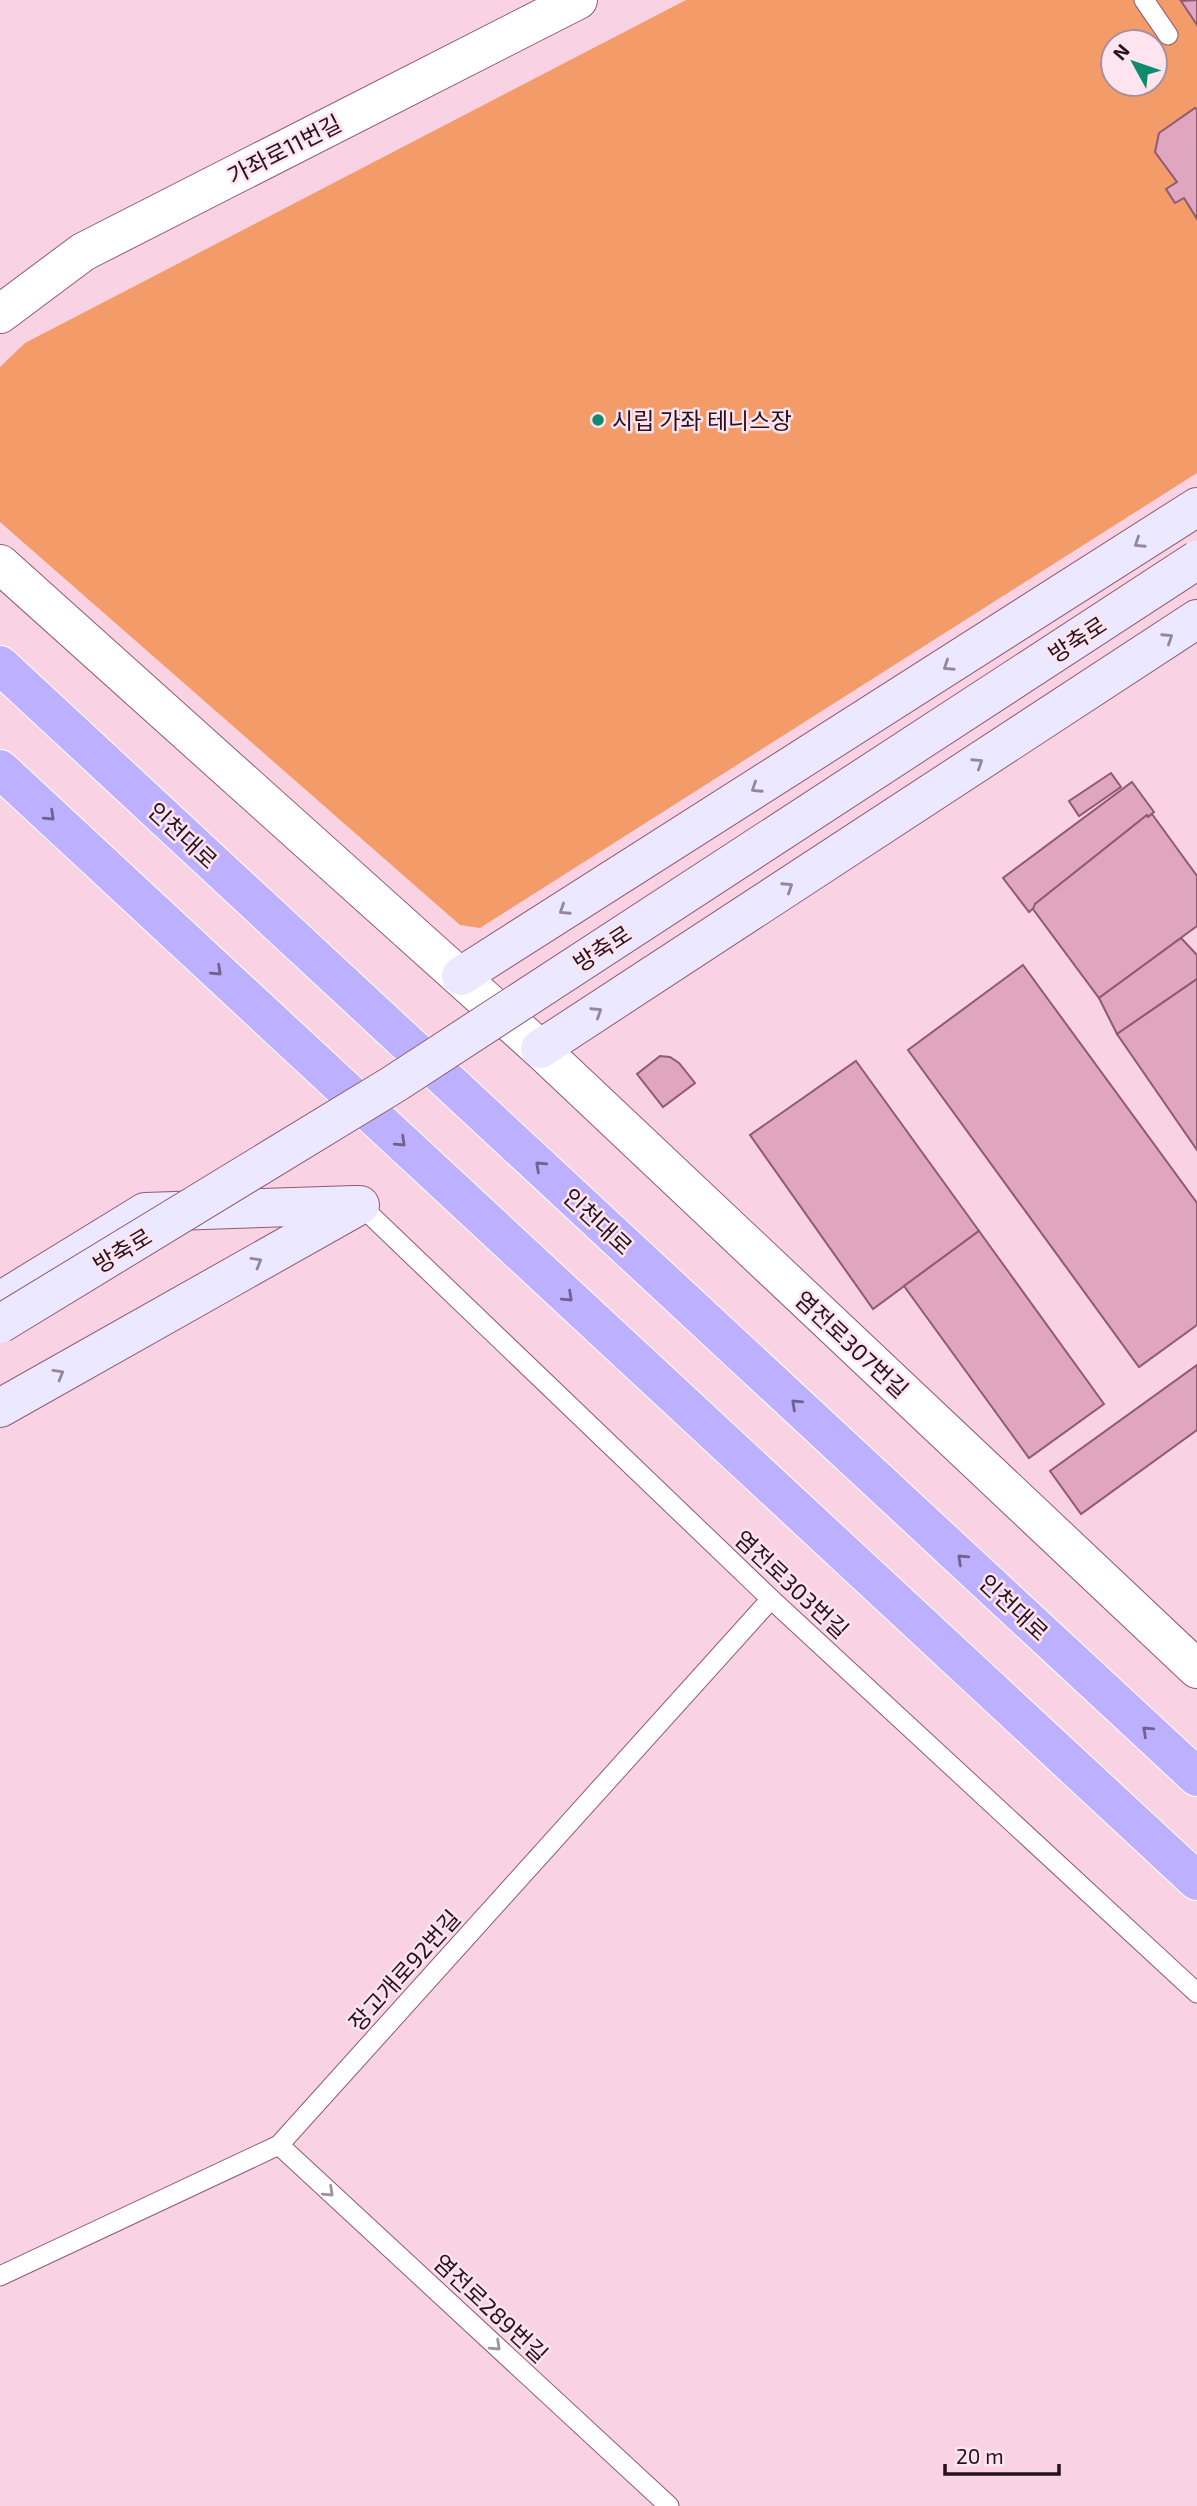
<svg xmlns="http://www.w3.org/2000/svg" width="1197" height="2506" font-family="'Exo 2','Noto Sans KR',sans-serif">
<rect width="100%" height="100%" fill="#f9d3e3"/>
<path fill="#f49c69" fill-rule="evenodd" d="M686,0h511v473l-717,455 -20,-3 -460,-403v-155l25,-24zM1113,42h42v42h-42z"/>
<g fill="#e0a5bf" stroke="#905a73" stroke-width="2">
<polygon points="1197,0 1197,25 1181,1"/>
<polygon points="1195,108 1197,109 1197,219 1184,198 1175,203 1166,189 1177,182 1155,152 1159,133"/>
<polygon points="1111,773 1121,787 1079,816 1069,801"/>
<polygon points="1132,782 1154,812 1148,817 1147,815 1035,904 1036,906 1029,912 1003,878"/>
<polygon points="1152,814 1197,876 1197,926 1099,998 1033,909 1035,904 1147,815 1148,817"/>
<polygon points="1181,938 1197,955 1197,979 1117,1034 1099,998"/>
<polygon points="1023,965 1197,1203 1197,1325 1139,1367 908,1050"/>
<polygon points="1197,979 1197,1150 1117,1034"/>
<polygon points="660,1056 670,1057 679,1063 695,1083 663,1107 637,1074"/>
<polygon points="856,1061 979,1231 873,1309 750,1135"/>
<polygon points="979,1231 1104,1404 1029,1458 904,1286"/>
<polygon points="1197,1365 1197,1430 1081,1514 1050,1471"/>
</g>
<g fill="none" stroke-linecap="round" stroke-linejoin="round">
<g stroke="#905a74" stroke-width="21">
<g id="lane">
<polyline points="1144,0 1168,35"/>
<polyline points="360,1205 771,1599 1197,1993"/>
<polyline points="279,2145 669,2506"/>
<polyline points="0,2276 279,2145 771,1599"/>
</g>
</g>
<g stroke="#905a74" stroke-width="40">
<g id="street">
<polyline points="0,314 83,252 578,0"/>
<polyline points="0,564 540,1049 1197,1669"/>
</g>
</g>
<g stroke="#905a74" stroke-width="40">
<g id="secondary">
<polyline points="461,976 1197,507"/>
<polyline points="540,1049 1197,619"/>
<polyline points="0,1301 145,1212 354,1205"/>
<polyline points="0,1408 360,1205"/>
</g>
</g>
<g stroke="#fff" stroke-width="40">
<g id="highway">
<polyline points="0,665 1197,1777"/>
<polyline points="0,769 1197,1881"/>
</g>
</g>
<use href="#lane" stroke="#fff" stroke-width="19"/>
<use href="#street" stroke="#fff" stroke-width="38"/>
<use href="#secondary" stroke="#ebe8ff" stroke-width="38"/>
<use href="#highway" stroke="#bdb1ff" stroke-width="38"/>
<g stroke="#905a74" stroke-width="40" stroke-linecap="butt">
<polyline id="secondary-bridge" points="0,1324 394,1084 1197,560"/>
</g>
<use href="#secondary-bridge" stroke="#ebe8ff" stroke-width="38"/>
</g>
<defs><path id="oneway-chevron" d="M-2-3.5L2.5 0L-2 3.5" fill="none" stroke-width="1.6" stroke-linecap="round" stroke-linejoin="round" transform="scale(1.75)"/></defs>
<g stroke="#938799">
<use href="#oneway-chevron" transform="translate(1139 543) rotate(147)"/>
<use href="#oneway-chevron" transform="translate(1168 638) rotate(-33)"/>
<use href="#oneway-chevron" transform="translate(948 666) rotate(147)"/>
<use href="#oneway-chevron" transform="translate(978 763) rotate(-33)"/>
<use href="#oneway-chevron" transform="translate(756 788) rotate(147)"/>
<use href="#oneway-chevron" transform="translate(788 887) rotate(-33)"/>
<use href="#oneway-chevron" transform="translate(564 910) rotate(147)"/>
<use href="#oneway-chevron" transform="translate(597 1012) rotate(-33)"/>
<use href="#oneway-chevron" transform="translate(257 1262) rotate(-30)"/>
<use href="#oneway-chevron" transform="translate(59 1374) rotate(-30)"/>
</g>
<g stroke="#72618e">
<use href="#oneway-chevron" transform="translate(50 816) rotate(43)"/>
<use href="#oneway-chevron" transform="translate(217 971) rotate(43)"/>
<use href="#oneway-chevron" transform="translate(401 1142) rotate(43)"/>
<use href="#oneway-chevron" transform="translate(540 1166) rotate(-137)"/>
<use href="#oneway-chevron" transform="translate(568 1297) rotate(43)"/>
<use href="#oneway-chevron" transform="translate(796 1404) rotate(-137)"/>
<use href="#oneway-chevron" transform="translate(962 1559) rotate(-137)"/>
<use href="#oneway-chevron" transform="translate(1147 1731) rotate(-137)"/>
</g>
<g stroke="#9e9499">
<use href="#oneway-chevron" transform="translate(329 2192) rotate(43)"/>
<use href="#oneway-chevron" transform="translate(496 2346) rotate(43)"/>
</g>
<circle fill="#0f8a6d" stroke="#fee4ef" stroke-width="2.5" cx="598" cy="420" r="7"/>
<g text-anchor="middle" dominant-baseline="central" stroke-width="5" stroke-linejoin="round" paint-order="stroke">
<g font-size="23" fill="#27111c" stroke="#fee4ef">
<text transform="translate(284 149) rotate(-27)">가좌로11번길</text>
<text transform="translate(1077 639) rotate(-33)">방축로</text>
<text transform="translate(183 835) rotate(43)">인천대로</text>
<text transform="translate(602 948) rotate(-33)">방축로</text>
<text transform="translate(598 1221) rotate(43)">인천대로</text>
<text transform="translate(122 1250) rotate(-31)">방축로</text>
<text transform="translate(852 1344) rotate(43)">염전로307번길</text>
<text transform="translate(792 1584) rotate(43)">염전로303번길</text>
<text transform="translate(1014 1607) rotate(43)">인천대로</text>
<text transform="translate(404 1970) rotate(-48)">장고개로92번길</text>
<text transform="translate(491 2308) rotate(43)">염전로289번길</text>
</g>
<g font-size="23" fill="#27111c" stroke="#fee4ef" text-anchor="start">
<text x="612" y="420">시립 가좌 테니스장</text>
</g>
</g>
<g transform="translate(1134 63) rotate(310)"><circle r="33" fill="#fee4ef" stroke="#a8909b" stroke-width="2"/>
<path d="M0-5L12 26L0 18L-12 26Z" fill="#0f8a6d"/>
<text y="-10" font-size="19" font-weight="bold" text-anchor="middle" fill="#27111c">N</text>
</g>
<path d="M945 2464v10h114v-10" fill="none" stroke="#27111c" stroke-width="3.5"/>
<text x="956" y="2464" font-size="21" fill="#27111c" stroke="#fee4ef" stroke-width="5" paint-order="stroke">20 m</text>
</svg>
